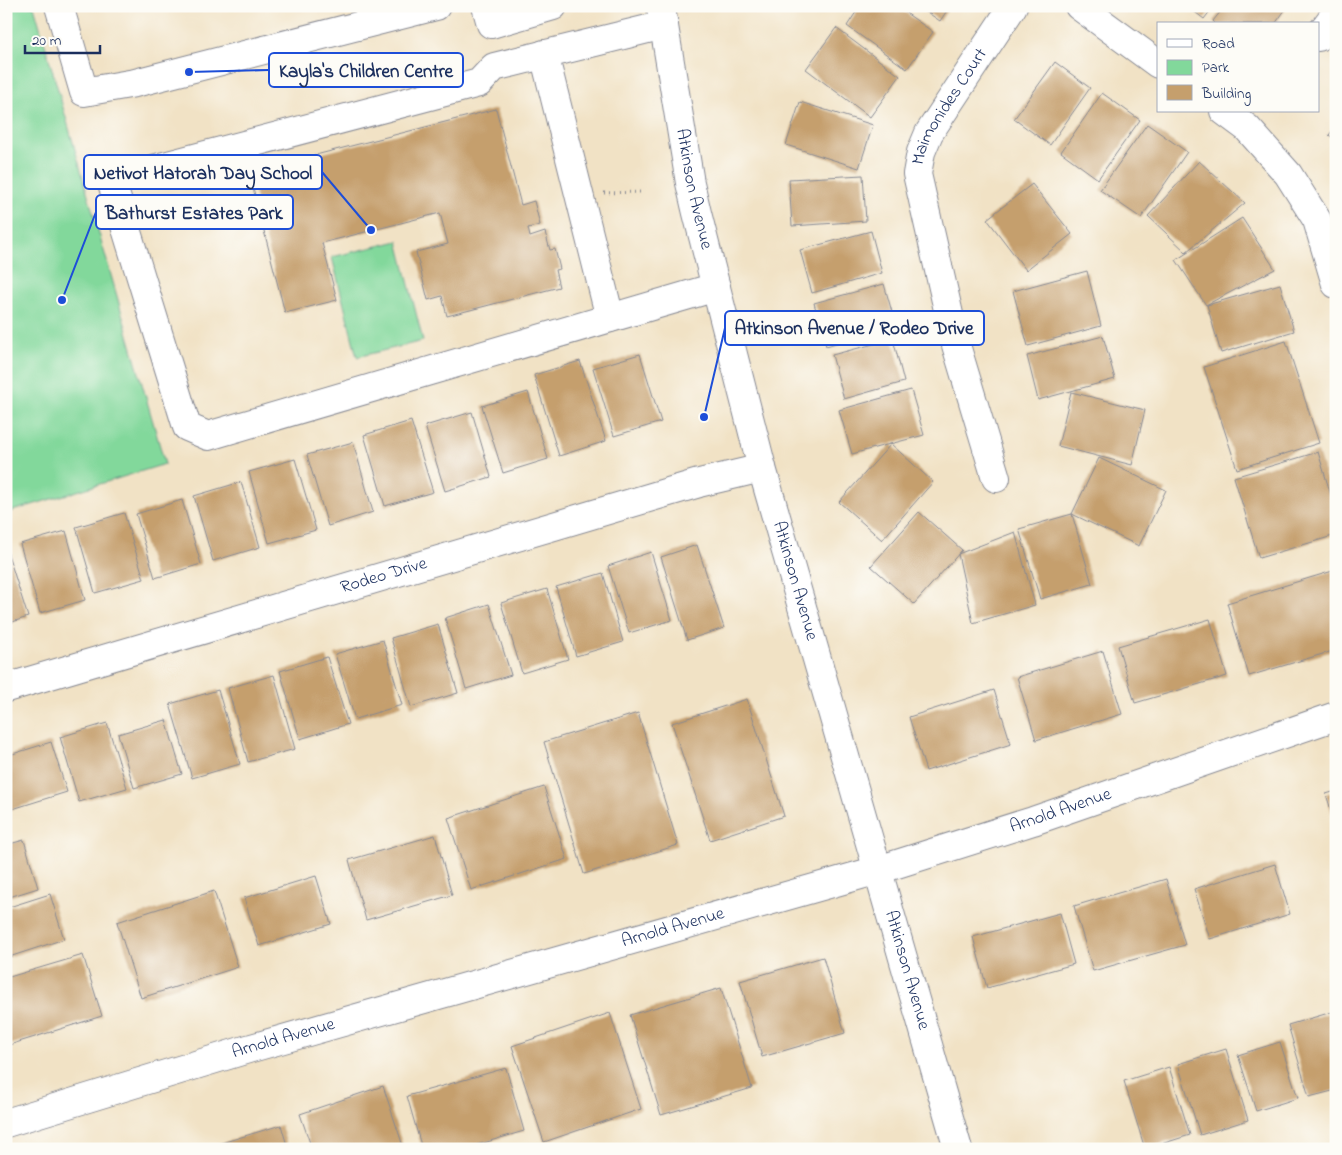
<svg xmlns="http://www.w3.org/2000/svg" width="1342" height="1155" font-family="'Indie Flower',sans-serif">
<rect width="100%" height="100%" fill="#fdfcf7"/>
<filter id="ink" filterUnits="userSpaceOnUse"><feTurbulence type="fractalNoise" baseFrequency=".02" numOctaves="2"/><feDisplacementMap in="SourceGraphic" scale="10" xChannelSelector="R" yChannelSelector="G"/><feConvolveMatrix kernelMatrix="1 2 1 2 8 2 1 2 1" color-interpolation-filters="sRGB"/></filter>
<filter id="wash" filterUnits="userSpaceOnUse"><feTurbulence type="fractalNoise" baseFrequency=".0096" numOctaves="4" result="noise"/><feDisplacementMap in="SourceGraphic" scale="20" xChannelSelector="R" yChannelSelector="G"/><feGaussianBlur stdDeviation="1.12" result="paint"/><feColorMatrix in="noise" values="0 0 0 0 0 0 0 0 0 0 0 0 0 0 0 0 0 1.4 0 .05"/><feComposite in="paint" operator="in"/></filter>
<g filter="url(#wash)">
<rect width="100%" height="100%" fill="#f1e2c5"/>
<g fill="#82d89b" stroke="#4e847c">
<polygon points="6,6 34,6 165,464 6,513"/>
<polygon points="398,241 423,341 357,357 332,257"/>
</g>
<g id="blocks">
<g fill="#c59f6d">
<polygon points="860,6 896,6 933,32 907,69 847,26"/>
<polygon points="918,6 950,6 940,21"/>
<polygon points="1187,6 1214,6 1204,19"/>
<polygon points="1225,6 1288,6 1275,24 1216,24 1213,21"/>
<polygon points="836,28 900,76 870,117 806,69"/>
<polygon points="1055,62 1090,88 1050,145 1014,119"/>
<polygon points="1102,93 1140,120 1098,179 1061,152"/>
<polygon points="800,102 873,125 859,168 786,145"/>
<polygon points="496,109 521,205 534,201 540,225 528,228 530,237 545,232 550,250 555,249 560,269 555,270 559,287 447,316 442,296 428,300 416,252 448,244 440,213 322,243 337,300 285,313 249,172"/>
<polygon points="1147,124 1187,152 1141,218 1100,190"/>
<polygon points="1336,126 1336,140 1329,135"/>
<polygon points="1199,161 1245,203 1186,252 1148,216"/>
<polygon points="863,175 866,221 792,226 789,179"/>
<polygon points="1032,184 1072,234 1026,270 987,219"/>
<polygon points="1242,218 1275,269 1206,305 1176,260"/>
<polygon points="871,231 882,273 812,293 800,250"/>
<polygon points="1087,271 1101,326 1028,346 1013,291"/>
<polygon points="884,284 896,326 826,346 814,303"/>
<polygon points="1280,284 1294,331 1221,353 1207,305"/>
<polygon points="1103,336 1115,379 1038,400 1027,356"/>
<polygon points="893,339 904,382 844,399 832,355"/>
<polygon points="1286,341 1319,443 1237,469 1204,367"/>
<polygon points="640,354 661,422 614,436 593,368"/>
<polygon points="580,361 606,441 559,456 534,375"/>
<polygon points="911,390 924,435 852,454 839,410"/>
<polygon points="528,392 548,459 503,473 482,406"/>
<polygon points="1071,392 1145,410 1132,465 1058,446"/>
<polygon points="472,412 491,477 445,491 425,426"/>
<polygon points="411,421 433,492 385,506 364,435"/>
<polygon points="353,442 373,512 328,526 307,455"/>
<polygon points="891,444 933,482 882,540 839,502"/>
<polygon points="1318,452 1336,512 1336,535 1259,558 1234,477"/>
<polygon points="1099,458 1166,490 1139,546 1072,514"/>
<polygon points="295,459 316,530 269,543 249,472"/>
<polygon points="241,482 260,547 213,561 194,496"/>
<polygon points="182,500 201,564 155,578 136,514"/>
<polygon points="919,512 962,550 914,604 871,566"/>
<polygon points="124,513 144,579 95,593 76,527"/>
<polygon points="1072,514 1092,584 1040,599 1019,529"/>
<polygon points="66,531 85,600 40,613 20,544"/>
<polygon points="1015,532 1035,605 973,623 958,554"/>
<polygon points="697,545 724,628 687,640 661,557"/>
<polygon points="6,548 28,617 6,624"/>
<polygon points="651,552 672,620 629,633 608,566"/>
<polygon points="1336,570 1336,650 1249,676 1227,603"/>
<polygon points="603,573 623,642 576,656 556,587"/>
<polygon points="547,589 568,659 522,673 501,603"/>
<polygon points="489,604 511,675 466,689 445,618"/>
<polygon points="1210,619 1227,676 1135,703 1118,646"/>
<polygon points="438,624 458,693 411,707 391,638"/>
<polygon points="383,640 402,705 355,719 335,654"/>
<polygon points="1103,651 1122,714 1036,740 1017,677"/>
<polygon points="327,657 348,724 300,739 280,671"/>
<polygon points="274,675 295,749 248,762 228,688"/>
<polygon points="218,690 240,764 192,778 170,704"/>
<polygon points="994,690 1011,744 926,771 909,717"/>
<polygon points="747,699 784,816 710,840 672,723"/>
<polygon points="638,713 678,845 584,874 544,742"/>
<polygon points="166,720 182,774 134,788 118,734"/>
<polygon points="107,723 127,788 79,802 60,737"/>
<polygon points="51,742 67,792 6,811 6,756"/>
<polygon points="544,787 567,859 471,890 448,818"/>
<polygon points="1336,791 1336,823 1335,823 1326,794"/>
<polygon points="435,835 452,895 366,920 349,860"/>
<polygon points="24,840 38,888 6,898 6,845"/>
<polygon points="1275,864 1290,914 1210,939 1194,889"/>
<polygon points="316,876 331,924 259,946 244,898"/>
<polygon points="1166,879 1185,945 1093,971 1074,906"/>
<polygon points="214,891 238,967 141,998 117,922"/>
<polygon points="50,894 64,939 6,958 6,908"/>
<polygon points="1060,913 1074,964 987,988 973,937"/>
<polygon points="83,955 102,1016 6,1046 6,978"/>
<polygon points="823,957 845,1033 762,1057 740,981"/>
<polygon points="721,988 752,1088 661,1115 630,1015"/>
<polygon points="1332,1012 1336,1023 1336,1090 1309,1097 1288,1025"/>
<polygon points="610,1013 641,1109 544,1142 512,1046"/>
<polygon points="1280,1042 1298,1098 1256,1111 1238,1055"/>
<polygon points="1226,1049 1248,1120 1200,1135 1178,1064"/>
<polygon points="1169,1067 1190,1135 1145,1149 1124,1081"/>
<polygon points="506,1068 524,1131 463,1149 422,1149 407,1096"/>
<polygon points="383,1086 404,1149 312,1149 300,1114"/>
<polygon points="281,1125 288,1149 205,1149 205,1148"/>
</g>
</g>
</g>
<g filter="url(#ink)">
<use href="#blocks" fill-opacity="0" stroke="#868892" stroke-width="1"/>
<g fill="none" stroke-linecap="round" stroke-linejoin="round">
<g stroke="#868892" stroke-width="30">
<g id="minor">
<polyline points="59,6 84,92 135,83 436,6"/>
<polyline points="486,6 491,24 553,6"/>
<polyline points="1079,6 1158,64"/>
<path id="s1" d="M661,8l29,175 7,30 65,255 196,681"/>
<polyline points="664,25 494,67 479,83 111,180 187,427 208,436 716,287"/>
<polyline points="1318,37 1336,13"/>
<polyline points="544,54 610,318"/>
<polyline points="1224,111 1247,128 1288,174 1317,220 1336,284"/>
<path id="s2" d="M996,478l-40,-133 -39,-171 4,-22 8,-19 84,-127"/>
<path id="s3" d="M6,688l693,-205 63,-15"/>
<path id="s4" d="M6,1123l242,-74 630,-179 155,-49 303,-105"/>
</g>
</g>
<polyline stroke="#868892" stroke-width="3" stroke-dasharray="1 4" stroke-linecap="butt" points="604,193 640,192"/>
<use href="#minor" stroke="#fff" stroke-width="28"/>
</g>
</g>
<g text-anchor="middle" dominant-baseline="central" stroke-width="4" stroke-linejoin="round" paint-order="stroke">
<g font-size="18" fill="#1b2f5e" stroke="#fdfcf7">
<text stroke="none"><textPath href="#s2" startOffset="390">Maimonides Court</textPath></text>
<text stroke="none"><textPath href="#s1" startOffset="184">Atkinson Avenue</textPath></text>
<text stroke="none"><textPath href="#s3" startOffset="394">Rodeo Drive</textPath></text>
<text stroke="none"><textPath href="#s1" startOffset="589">Atkinson Avenue</textPath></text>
<text stroke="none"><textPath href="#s4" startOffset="1100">Arnold Avenue</textPath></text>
<text stroke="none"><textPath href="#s4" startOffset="695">Arnold Avenue</textPath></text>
<text stroke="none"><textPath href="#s1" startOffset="994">Atkinson Avenue</textPath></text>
<text stroke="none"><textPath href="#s4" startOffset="290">Arnold Avenue</textPath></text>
</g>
</g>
<path fill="none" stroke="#1d4ed8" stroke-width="2" d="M189 72L269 70M371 230L322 172M62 300L96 212M704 417L725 328"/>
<g fill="#1d4ed8" stroke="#fdfcf7" stroke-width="2">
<circle cx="189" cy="72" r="5"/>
<circle cx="371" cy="230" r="5"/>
<circle cx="62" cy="300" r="5"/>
<circle cx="704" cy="417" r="5"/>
</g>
<g fill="#fdfcf7" stroke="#1d4ed8" stroke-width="2">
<rect x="269" y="53" width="194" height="34" rx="5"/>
<rect x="84" y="155" width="238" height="34" rx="5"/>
<rect x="96" y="195" width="197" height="34" rx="5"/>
<rect x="725" y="311" width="259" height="34" rx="5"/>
</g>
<g font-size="19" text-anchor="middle" font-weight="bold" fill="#1b2f5e">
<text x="366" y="77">Kayla's Children Centre</text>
<text x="203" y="179">Netivot Hatorah Day School</text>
<text x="194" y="219">Bathurst Estates Park</text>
<text x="854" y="334">Atkinson Avenue / Rodeo Drive</text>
</g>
<rect width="1342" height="1155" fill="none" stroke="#fdfcf7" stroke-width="25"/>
<rect x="1157" y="22" width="162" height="90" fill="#fdfcf7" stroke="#a3aaba"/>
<rect x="1167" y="39" width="25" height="8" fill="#ffffff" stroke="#a3aaba"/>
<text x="1202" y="48" font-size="15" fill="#1b2f5e">Road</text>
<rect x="1167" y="60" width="25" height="15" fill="#82d89b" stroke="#a3aaba"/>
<text x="1202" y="72" font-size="15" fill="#1b2f5e">Park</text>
<rect x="1167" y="85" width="25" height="15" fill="#c59f6d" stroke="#a3aaba"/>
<text x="1202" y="98" font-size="15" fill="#1b2f5e">Building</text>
<path d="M25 45v8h75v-8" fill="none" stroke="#1b2f5e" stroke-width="2.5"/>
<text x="32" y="45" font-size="15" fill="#1b2f5e" stroke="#fdfcf7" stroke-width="4" paint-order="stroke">20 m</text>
</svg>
